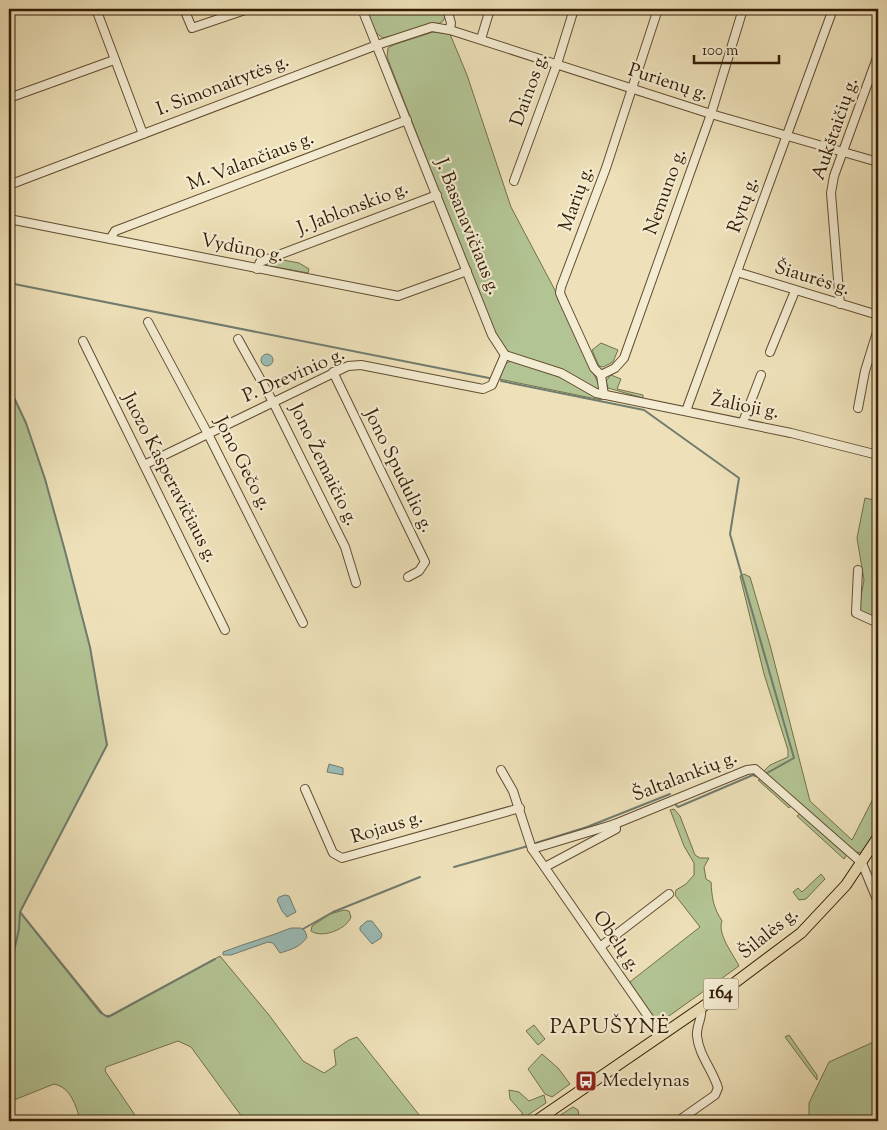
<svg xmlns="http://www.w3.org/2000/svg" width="887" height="1130" font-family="'Sorts Mill Goudy',serif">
<rect width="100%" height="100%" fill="#eee1b9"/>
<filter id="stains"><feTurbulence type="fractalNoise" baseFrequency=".004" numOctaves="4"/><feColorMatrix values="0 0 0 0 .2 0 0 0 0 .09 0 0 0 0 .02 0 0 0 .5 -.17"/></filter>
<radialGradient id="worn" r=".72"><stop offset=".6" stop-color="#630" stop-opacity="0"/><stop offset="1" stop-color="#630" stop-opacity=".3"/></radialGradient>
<g fill="#b3c494" stroke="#73704c">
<polygon points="365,9 444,9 446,14 443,21 440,23 383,38 376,33"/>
<polygon points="433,32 450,34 467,75 511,207 557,294 599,385 598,390 594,390 564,371 509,353 502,347 491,325 387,57 388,48 393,45"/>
<polygon points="283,260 299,263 309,269 308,273 270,266"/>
<polygon points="601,343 618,350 613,362 603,367 599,366 592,350"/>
<polygon points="512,360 565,378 601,397 601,400 499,379 505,364"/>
<polygon points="611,375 621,379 617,389 643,395 643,398 608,388 606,381"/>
<path d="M9,387l17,36 19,56 20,72 25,96 17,98 -87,167 85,104 8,-1 107,-59 49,59 34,46 21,12 12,-8 -2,-15 15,-10 8,-3 67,84h-179l-54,-74 -13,-6 -72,26 -1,4 34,50h-58c-6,-15 -9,-33 -27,-37l-45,18z"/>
<polygon points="865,498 878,501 878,627 857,618 864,580 857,538"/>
<polygon points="744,574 750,577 770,645 810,801 852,840 878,789 878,828 861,853 852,851 763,772 770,765 788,757 788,750 764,674 740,576"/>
<polygon points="762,779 792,805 789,808 758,780"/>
<path d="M674,809l6,7 15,39 5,3h9l-5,9 2,12 5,3c1,16 2,25 11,39 -5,13 11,33 17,45l-84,60 -29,-41 74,-58 -25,-32 1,-5 10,-6 8,-9v-12l-10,-17 -13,-34 -1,-2z"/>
<polygon points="801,813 847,855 844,859 797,816"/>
<polygon points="821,874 825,879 806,899 799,900 793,892 798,888 802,892"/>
<path d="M344,910l5,1 2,6c-4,12 -29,22 -40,14l1,-5 18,-12z"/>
<polygon points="534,1025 545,1039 538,1045 526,1031"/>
<polygon points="789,1035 817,1075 817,1080 785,1037"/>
<polygon points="878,1040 878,1121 809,1119 809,1103 829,1062"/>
<polygon points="542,1054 558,1068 570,1084 552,1097 545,1094 528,1069"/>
<polygon points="509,1090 519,1092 529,1101 544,1095 546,1103 519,1121 510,1121 523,1114 510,1099"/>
<polygon points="573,1107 578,1110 579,1115 569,1121 551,1121"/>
</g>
<g fill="#9bbcb7" stroke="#717c6f">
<circle cx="267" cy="360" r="6"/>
<polygon points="329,764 343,768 343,775 327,772"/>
<polygon points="285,895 289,896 296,912 287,917 282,911 277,900 279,897"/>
<polygon points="367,921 372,921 382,934 381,938 372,944 360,930 360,927"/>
<path d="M291,928h10l4,3 2,6c-6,10 -17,13 -27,16l-7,-10 -5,-1 -37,13h-8v-3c23,-9 46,-15 68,-24z"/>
</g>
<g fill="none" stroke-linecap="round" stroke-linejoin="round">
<g stroke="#717c6f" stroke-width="2">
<polyline points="9,283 489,378"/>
<polyline points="501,381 644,410 739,478 730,534 794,758 767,773"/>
<polyline points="9,387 26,423 45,479 65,551 90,647 107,745 20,912 19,929 9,973"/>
<polyline points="675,804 678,807 753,775 758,777"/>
<polyline points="536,843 587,827 670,794"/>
<polyline points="454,867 528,846"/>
<polyline points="20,912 101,1013 108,1017 215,959"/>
<polyline points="303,929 333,912 420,877"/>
</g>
<g stroke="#624d31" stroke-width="10">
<g id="minor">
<polyline points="9,9 10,9"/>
<polyline points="96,9 143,134"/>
<polyline points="184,9 192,28 248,9"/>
<polyline points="362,9 492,335 505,355 561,373 596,393 791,433 878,455"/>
<polyline points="447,9 451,23 450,30"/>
<polyline points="481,39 490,9"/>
<polyline points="9,98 114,60"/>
<polyline points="514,181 557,64 574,9"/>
<polyline points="9,185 377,45 432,27 450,30 711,114 878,162"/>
<polyline points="9,219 398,296 467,271"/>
<polyline points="110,239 115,231 407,120"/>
<polyline points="257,269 260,262 437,195"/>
<polyline points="737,272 878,315"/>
<polyline points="840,304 831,193 834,176 878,55"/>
<polyline points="148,322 208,434 303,623"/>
<polyline points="238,339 273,402 345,547 356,583"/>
<polyline points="83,341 225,630"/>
<polyline points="770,352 795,291"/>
<polyline points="333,372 425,562 419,571 408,577"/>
<polyline points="601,375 615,368 624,358 711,114 743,9"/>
<polyline points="604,395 601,375 594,368 563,300 560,293 561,287 606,168 658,9"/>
<polyline points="858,408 865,371 878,329"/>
<polyline points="686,411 833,9"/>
<polyline points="743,422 761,375"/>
<polyline points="144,465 348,366 361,365 483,389 492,385 505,355"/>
<polyline points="858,570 856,613 878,623"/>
<polyline points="501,770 513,791 532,849 615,824 747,770 755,769 862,863 878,902"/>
<polyline points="305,789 333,853 342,858 520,808"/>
<polyline points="532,849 661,1035"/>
<polyline points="545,867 616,829 615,824"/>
<polyline points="600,947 669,894"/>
<path d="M678,1121l37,-26 3,-7c-5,-18 -19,-32 -21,-52 -1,-10 6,-19 4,-28"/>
</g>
</g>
<g stroke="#331c04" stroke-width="12">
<polyline id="major" points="536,1121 701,1008 801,933 846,885 878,837"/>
</g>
<use href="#minor" stroke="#f4ecd2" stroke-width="8"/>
<use href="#major" stroke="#eee1b9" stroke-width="10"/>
</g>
<defs>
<g id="bus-square" transform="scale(1.125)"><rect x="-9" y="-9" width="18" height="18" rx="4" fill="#8f2418" stroke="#f4ecd2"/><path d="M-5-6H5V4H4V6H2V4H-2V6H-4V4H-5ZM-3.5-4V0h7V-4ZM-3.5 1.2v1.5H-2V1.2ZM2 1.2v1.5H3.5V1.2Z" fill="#fff"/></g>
</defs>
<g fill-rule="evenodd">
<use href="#bus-square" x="586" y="1081"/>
</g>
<g text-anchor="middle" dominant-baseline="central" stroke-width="4.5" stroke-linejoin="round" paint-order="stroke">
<rect fill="#f4ecd2" stroke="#6d5a42" stroke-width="1" x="703.5" y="978.5" width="35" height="31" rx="4"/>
<g font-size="18" font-weight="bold" fill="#331c04">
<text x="721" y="994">164</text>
</g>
<g font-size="19" fill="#331c04" stroke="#f4ecd2">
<text transform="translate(668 83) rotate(18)">Purienų g.</text>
<text transform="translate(223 86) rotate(-21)">I. Simonaitytės g.</text>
<text transform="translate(530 90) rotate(-70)">Dainos g.</text>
<text transform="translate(836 129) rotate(-71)">Aukštaičių g.</text>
<text transform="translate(251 162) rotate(-21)">M. Valančiaus g.</text>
<text transform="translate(666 192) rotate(-70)">Nemuno g.</text>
<text transform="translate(577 199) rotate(-70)">Marių g.</text>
<text transform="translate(744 205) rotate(-71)">Rytų g.</text>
<text transform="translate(353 209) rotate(-21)">J. Jablonskio g.</text>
<text transform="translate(467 227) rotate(68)">J. Basanavičiaus g.</text>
<text transform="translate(242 249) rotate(11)">Vydūno g.</text>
<text transform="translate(812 279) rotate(17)">Šiaurės g.</text>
<text transform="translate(294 376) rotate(-24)">P. Drevinio g.</text>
<text transform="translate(745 407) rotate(11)">Žalioji g.</text>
<text transform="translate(242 464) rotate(63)">Jono Gečo g.</text>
<text transform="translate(323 465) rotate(64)">Jono Žemaičio g.</text>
<text transform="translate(398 471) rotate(64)">Jono Spudulio g.</text>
<text transform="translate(169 478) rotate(63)">Juozo Kasperavičiaus g.</text>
<text transform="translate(685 777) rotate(-21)">Šaltalankių g.</text>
<text transform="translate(387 828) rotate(-17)">Rojaus g.</text>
<text transform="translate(769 934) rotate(-39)">Šilalės g.</text>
<text transform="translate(616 942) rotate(56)">Obelų g.</text>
</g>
<g font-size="19" fill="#331c04" stroke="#f4ecd2" text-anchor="start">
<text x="602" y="1081">Medelynas</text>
</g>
<g font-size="21" letter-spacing="1" fill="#331c04" stroke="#f4ecd2">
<text x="610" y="1028">PAPUŠYNĖ</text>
</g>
</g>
<rect width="887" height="1130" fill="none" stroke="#eee1b9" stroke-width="30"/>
<rect x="10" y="10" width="867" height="1110" fill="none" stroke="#331c04" stroke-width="2.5"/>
<rect x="15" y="15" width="857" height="1100" fill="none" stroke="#331c04"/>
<path d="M694 55v8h85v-8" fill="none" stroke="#331c04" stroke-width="2.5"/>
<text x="702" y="55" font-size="15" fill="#331c04" stroke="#f4ecd2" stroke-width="4" paint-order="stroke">100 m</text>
<rect width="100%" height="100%" filter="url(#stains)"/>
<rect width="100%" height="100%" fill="url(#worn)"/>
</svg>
